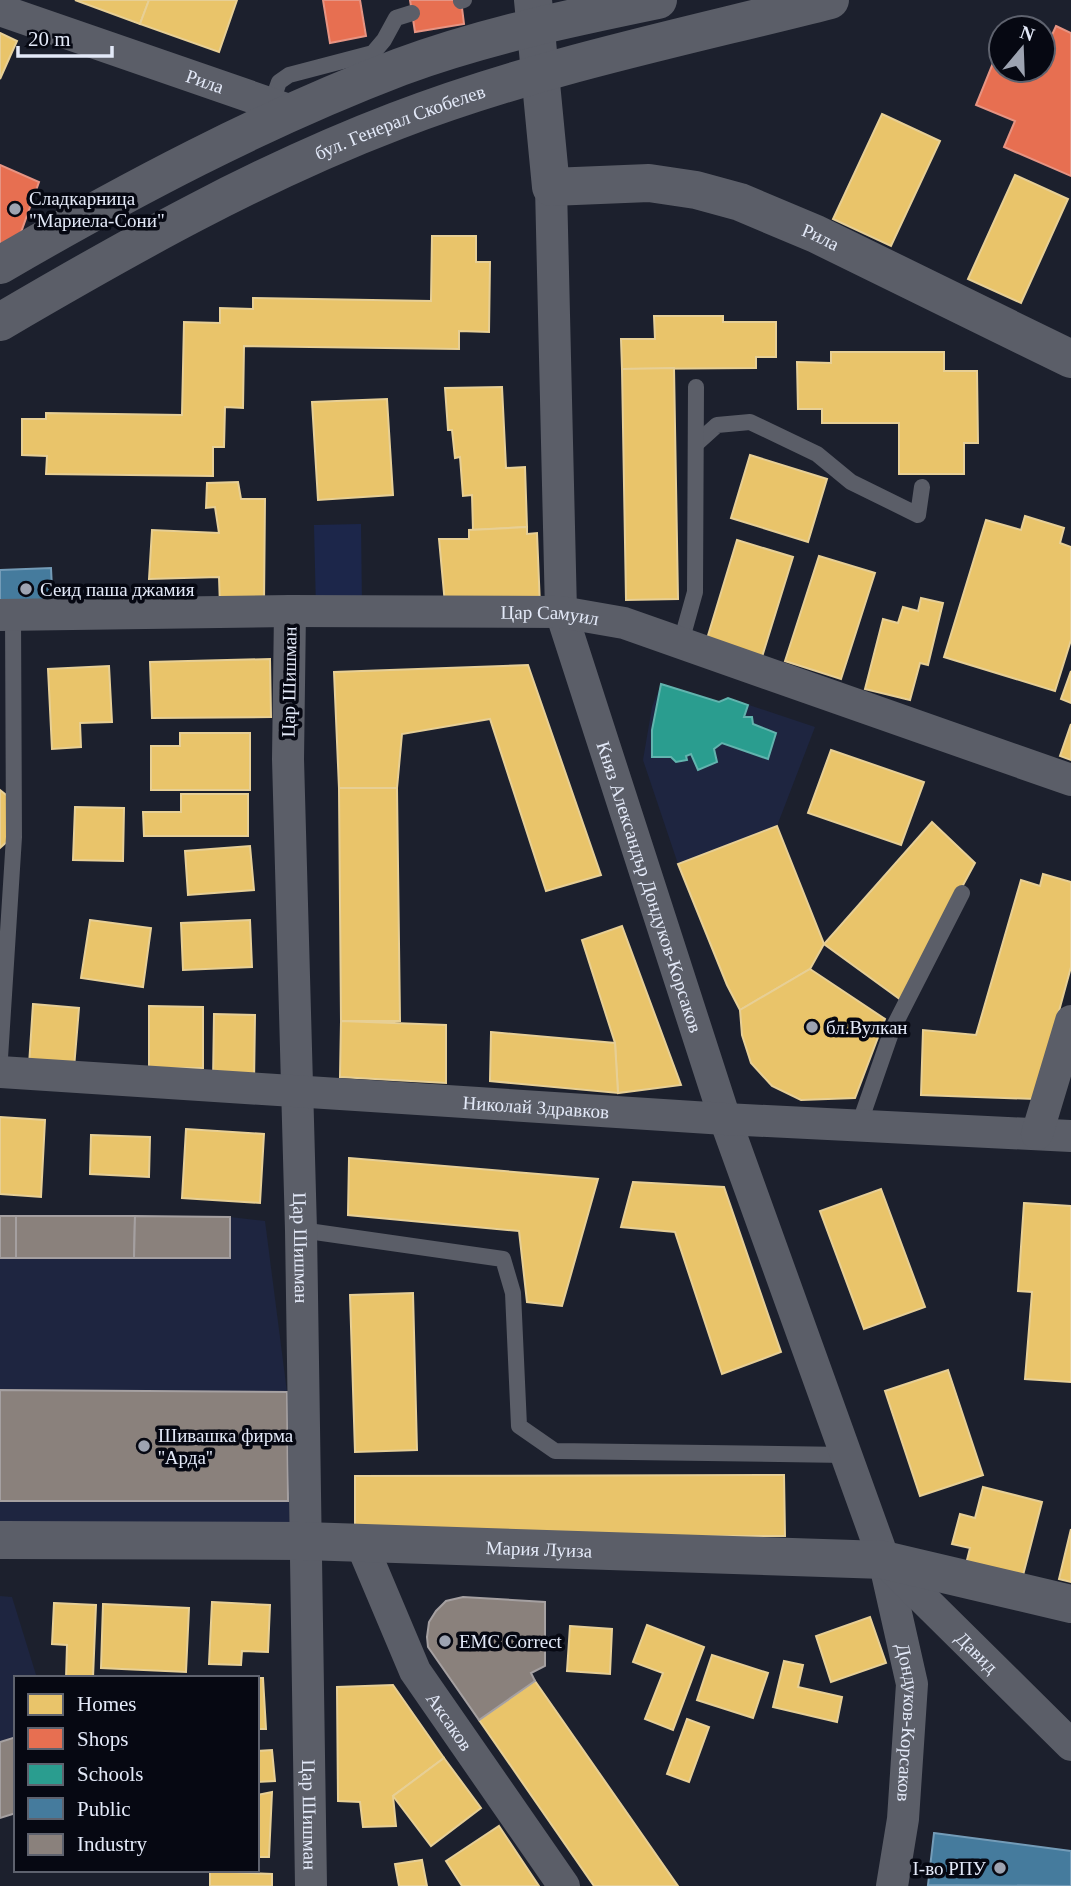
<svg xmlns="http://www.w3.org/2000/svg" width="1071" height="1886" font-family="'Times New Roman',serif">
<rect width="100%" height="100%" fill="#1c202d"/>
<g fill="#1e2540">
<polygon points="661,684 719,702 728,698 815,727 777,826 678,864 643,760 652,707"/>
<polygon points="0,1216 230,1217 265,1221 287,1392 290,1541 0,1540"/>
<polygon points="0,1596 12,1597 37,1678 16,1678 16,1813 0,1818"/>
</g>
<polygon fill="#1c264a" points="361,524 362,609 316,609 314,525"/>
<g fill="#e9c46a" stroke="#e7cf95" stroke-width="2">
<polygon points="75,0 149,0 140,24"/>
<polygon points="149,0 237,0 219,52 140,24"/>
<polygon points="0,33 17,41 0,79"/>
<polygon points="882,114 940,141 891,246 833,219"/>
<polygon points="1015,175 1068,199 1021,303 968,279"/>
<polygon points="432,236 476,236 476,262 490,262 489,332 459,331 459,349 244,346 243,408 225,407 224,447 213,447 213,476 46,474 47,456 22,455 22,419 46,419 46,413 182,415 184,322 220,323 220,308 253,309 253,298 431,301"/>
<polygon points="654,316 723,316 723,322 776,322 776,357 756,357 756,368 622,369 621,339 655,339"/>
<polygon points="831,352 944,352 944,371 977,371 978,443 964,443 964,474 899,474 899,423 822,423 822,409 798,409 797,362 831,363"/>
<polygon points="674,368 678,599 626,600 622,369"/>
<polygon points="502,387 506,468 525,467 527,527 473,530 472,495 463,496 460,457 455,458 452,430 448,430 445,388"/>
<polygon points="387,399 393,495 318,500 312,402"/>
<polygon points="750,455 827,479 808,542 731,518"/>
<polygon points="238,482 241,499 265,499 264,602 220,606 219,577 149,579 152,530 219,533 215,507 206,508 207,483"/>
<polygon points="1025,516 1064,528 1060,543 1071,547 1071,640 1055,691 944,657 986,520 1021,530"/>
<polygon points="527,527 527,534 537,533 540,606 445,604 439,539 469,539 469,530"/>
<polygon points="737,540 793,557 761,660 706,642"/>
<polygon points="819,556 875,573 841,679 785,661"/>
<polygon points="921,598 943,603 928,665 920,663 910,700 865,689 883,619 898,623 903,607 918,611"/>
<polygon points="270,659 271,717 152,718 150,662"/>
<polygon points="528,665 601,875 546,891 490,719 402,734 397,788 339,788 334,672"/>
<polygon points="109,666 112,722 80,723 81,747 52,749 48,669"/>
<polygon points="1071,671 1071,703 1061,699"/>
<polygon points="1071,724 1071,760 1060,756"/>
<polygon points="180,733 250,733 250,790 151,790 151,746 180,746"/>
<polygon points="831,750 924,782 901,845 808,813"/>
<polygon points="339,788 397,788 400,1021 341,1021"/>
<polygon points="0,790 10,798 11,838 0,848"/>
<polygon points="181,794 248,794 248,836 144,836 143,812 181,812"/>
<polygon points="75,807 124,808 123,861 73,860"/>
<polygon points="932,822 975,863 901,1000 824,944"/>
<polygon points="777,826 824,944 810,969 740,1010 727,985 678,864"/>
<polygon points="250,846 254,890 188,895 185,851"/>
<polygon points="1043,874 1071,882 1071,967 1035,1099 921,1095 923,1030 976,1035 1021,880 1040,886"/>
<polygon points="90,920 151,928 143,987 81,978"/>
<polygon points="250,920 252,967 183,970 181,923"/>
<polygon points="622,926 681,1085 618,1093 615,1043 582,940"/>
<polygon points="810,969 885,1019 855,1098 801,1100 772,1086 751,1063 742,1035 740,1010"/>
<polygon points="33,1004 79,1008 74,1068 29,1065"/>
<polygon points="149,1006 203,1007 203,1068 149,1068"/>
<polygon points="214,1014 255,1015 254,1083 213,1082"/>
<polygon points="341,1021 446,1025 446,1083 340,1077"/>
<polygon points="491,1032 615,1043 618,1093 490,1081"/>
<polygon points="0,1117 45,1120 41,1197 0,1194"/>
<polygon points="186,1129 264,1134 260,1203 182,1198"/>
<polygon points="91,1135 150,1137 149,1177 90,1174"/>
<polygon points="349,1158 598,1179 562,1306 527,1302 519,1231 348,1215"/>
<polygon points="633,1182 724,1187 781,1352 722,1374 675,1232 621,1227"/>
<polygon points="881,1189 925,1307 864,1329 820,1211"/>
<polygon points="1024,1203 1071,1206 1071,1382 1025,1379 1032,1292 1018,1291"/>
<polygon points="413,1293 417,1450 355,1452 350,1295"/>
<polygon points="948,1370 983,1475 920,1496 885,1391"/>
<polygon points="784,1475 785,1536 355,1537 355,1476"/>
<polygon points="983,1487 1042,1502 1021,1583 965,1568 970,1548 952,1544 960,1514 975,1518"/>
<polygon points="1071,1529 1071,1582 1059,1579"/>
<polygon points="212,1602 270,1605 268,1652 242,1651 241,1665 209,1664"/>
<polygon points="54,1603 96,1605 93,1678 66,1678 67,1645 52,1644"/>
<polygon points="103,1604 189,1608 186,1672 101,1668"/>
<polygon points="870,1617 886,1663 831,1682 816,1636"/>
<polygon points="647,1625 704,1647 673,1730 645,1719 663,1673 633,1662"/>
<polygon points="570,1626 612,1629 610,1674 567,1671"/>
<polygon points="712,1655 768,1673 753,1718 697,1700"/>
<polygon points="784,1661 803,1665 798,1687 842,1697 837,1722 773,1707"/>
<polygon points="257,1678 263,1678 266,1729 257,1729"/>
<polygon points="535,1681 678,1886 594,1886 479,1720"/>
<polygon points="393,1685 444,1758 393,1796 396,1826 363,1827 360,1802 338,1801 337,1687"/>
<polygon points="687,1719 709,1727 689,1782 667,1774"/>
<polygon points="272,1750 275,1781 257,1782 257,1751"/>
<polygon points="444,1758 481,1808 431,1846 393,1796"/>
<polygon points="272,1792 269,1857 257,1857 257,1795"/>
<polygon points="499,1826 539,1886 462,1886 446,1861"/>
<polygon points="422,1860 427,1886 399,1886 395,1864"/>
<polygon points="210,1871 272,1874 272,1886 210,1886"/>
</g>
<g fill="#e76f51" stroke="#e69483" stroke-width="2">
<polygon points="323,0 360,0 366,36 330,43"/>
<polygon points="410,0 461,0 464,24 415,32"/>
<polygon points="1056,26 1071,33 1071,176 1004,147 1015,121 976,105 993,63 1001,61 1001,70 1043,70 1043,47 1047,46"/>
<polygon points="0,165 39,182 20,235 0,247"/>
</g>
<polygon fill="#2a9d8f" stroke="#62b4ae" stroke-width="2" points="661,684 719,702 728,698 748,705 744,717 752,717 753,724 776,733 768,759 722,743 714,749 717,762 698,770 691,754 686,756 687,760 676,762 671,757 652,757 652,730"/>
<g fill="#457b9d" stroke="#749cb8" stroke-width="2">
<polygon points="51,568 53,609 0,610 0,570"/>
<polygon points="934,1833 1071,1851 1071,1886 928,1885"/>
</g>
<g fill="#8a817c" stroke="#a5a0a1" stroke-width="2">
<rect x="0" y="1216" width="16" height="42"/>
<polygon points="16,1216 135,1216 134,1258 16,1258"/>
<polygon points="135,1216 230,1217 230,1258 134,1258"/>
<polygon points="0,1390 287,1392 288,1501 0,1501"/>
<polygon points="463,1597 545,1602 545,1666 531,1673 535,1681 479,1720 428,1647 427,1637 429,1622 436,1611 446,1601"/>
<polygon points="16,1737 16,1813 0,1818 0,1742"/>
</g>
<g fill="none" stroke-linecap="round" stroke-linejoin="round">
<g stroke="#5b5e68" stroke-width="16">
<polyline points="461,1 464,0"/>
<polyline points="271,104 279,82 289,75 373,53 384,40 396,18 412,13"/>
<polyline points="696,444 717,425 750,422 817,454 851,482 918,515 922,487"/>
<polyline points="681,642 695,592 696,387"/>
<polyline points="0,1058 14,837 13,615"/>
<polyline points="859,1125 892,1030 962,893"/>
<polyline points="301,1230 503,1259 513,1293 519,1426 555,1451 847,1455"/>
</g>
<g stroke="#5b5e68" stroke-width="32">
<path id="s1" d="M0,10l292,101"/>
<path id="s2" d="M551,187l10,425 164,507 159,441 28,124 -9,135 -11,67"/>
<path id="s3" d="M290,611l-2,148 13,471 10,656"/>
<path id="s4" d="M0,615l290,-4 271,1 63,11 447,157"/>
<path id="s5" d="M0,1072l725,47 346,17"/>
<polyline points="1037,1134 1071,1021"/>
<path id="s6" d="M361,1543l54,128 149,215"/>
<path id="s7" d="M884,1560l187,185"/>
</g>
<g stroke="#5b5e68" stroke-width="38">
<path id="s8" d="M533,0l18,187 98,-4 47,7 44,12 76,32 255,125"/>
<path id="s9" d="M0,1540l304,1 580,19 187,44"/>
</g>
<g stroke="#5b5e68" stroke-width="38">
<path d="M0,265c129,-75 261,-145 400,-198 84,-31 171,-49 258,-67"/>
<path id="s10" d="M0,322c128,-75 257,-148 396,-201 140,-54 289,-84 434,-121"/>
</g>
</g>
<g fill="#9da3b1" stroke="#060812" stroke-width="2.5">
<circle cx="15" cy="209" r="7"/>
<circle cx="26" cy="589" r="7"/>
<circle cx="812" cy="1027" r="7"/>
<circle cx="144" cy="1446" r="7"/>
<circle cx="445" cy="1641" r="7"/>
<circle cx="1000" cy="1868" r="7"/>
</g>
<g text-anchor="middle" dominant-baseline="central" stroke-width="7" stroke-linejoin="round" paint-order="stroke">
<g font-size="19" fill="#e3e9f8" stroke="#060812">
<text stroke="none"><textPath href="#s1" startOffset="217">Рила</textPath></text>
<text stroke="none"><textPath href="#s10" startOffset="448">бул. Генерал Скобелев</textPath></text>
<text stroke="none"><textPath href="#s8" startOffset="467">Рила</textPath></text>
<text stroke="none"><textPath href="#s4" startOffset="550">Цар Самуил</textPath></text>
<text transform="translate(289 682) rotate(-89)">Цар Шишман</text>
<text stroke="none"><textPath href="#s2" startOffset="714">Княз Александър Дондуков-Корсаков</textPath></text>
<text stroke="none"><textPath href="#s5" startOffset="537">Николай Здравков</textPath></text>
<text stroke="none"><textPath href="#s3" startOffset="637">Цар Шишман</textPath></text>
<text stroke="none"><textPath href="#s9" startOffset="539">Мария Луиза</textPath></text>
<text stroke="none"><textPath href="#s7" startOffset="131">Давид</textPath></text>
<text stroke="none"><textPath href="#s6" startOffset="200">Аксаков</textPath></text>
<text stroke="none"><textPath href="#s2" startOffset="1592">Дондуков-Корсаков</textPath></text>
<text stroke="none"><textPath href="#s3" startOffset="1204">Цар Шишман</textPath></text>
</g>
<g font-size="19" fill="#e3e9f8" stroke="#060812" text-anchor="start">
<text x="29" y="198">Сладкарница<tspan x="29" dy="22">"Мариела-Сони"</tspan></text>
<text x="40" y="589">Сеид паша джамия</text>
<text x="826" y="1027">бл.Вулкан</text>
<text x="158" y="1435">Шивашка фирма<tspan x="158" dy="22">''Арда''</tspan></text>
<text x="459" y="1641">EMC Correct</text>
<text x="986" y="1868" text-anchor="end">I-во РПУ</text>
</g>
</g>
<rect x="14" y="1676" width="245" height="196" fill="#060812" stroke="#5e626e" stroke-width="2"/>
<rect x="28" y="1694" width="35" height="21" fill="#e9c46a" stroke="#5e626e" stroke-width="2"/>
<text x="77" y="1711" font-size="21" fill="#e3e9f8">Homes</text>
<rect x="28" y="1728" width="35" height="21" fill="#e76f51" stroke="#5e626e" stroke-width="2"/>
<text x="77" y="1746" font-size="21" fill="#e3e9f8">Shops</text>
<rect x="28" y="1764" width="35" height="21" fill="#2a9d8f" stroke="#5e626e" stroke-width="2"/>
<text x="77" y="1781" font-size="21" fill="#e3e9f8">Schools</text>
<rect x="28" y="1798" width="35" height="21" fill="#457b9d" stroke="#5e626e" stroke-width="2"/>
<text x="77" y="1816" font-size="21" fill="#e3e9f8">Public</text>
<rect x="28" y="1834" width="35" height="21" fill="#8a817c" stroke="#5e626e" stroke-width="2"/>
<text x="77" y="1851" font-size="21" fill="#e3e9f8">Industry</text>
<g transform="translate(1022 49) rotate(19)"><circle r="33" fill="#060812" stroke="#5e626e" stroke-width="2"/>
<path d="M0-5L12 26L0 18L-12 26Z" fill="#9da3b1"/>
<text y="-10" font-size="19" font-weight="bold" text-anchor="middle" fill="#e3e9f8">N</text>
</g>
<path d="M18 46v10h94v-10" fill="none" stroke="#e3e9f8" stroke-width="3.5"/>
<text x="28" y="46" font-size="21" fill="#e3e9f8" stroke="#060812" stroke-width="5" paint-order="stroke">20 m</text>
</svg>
